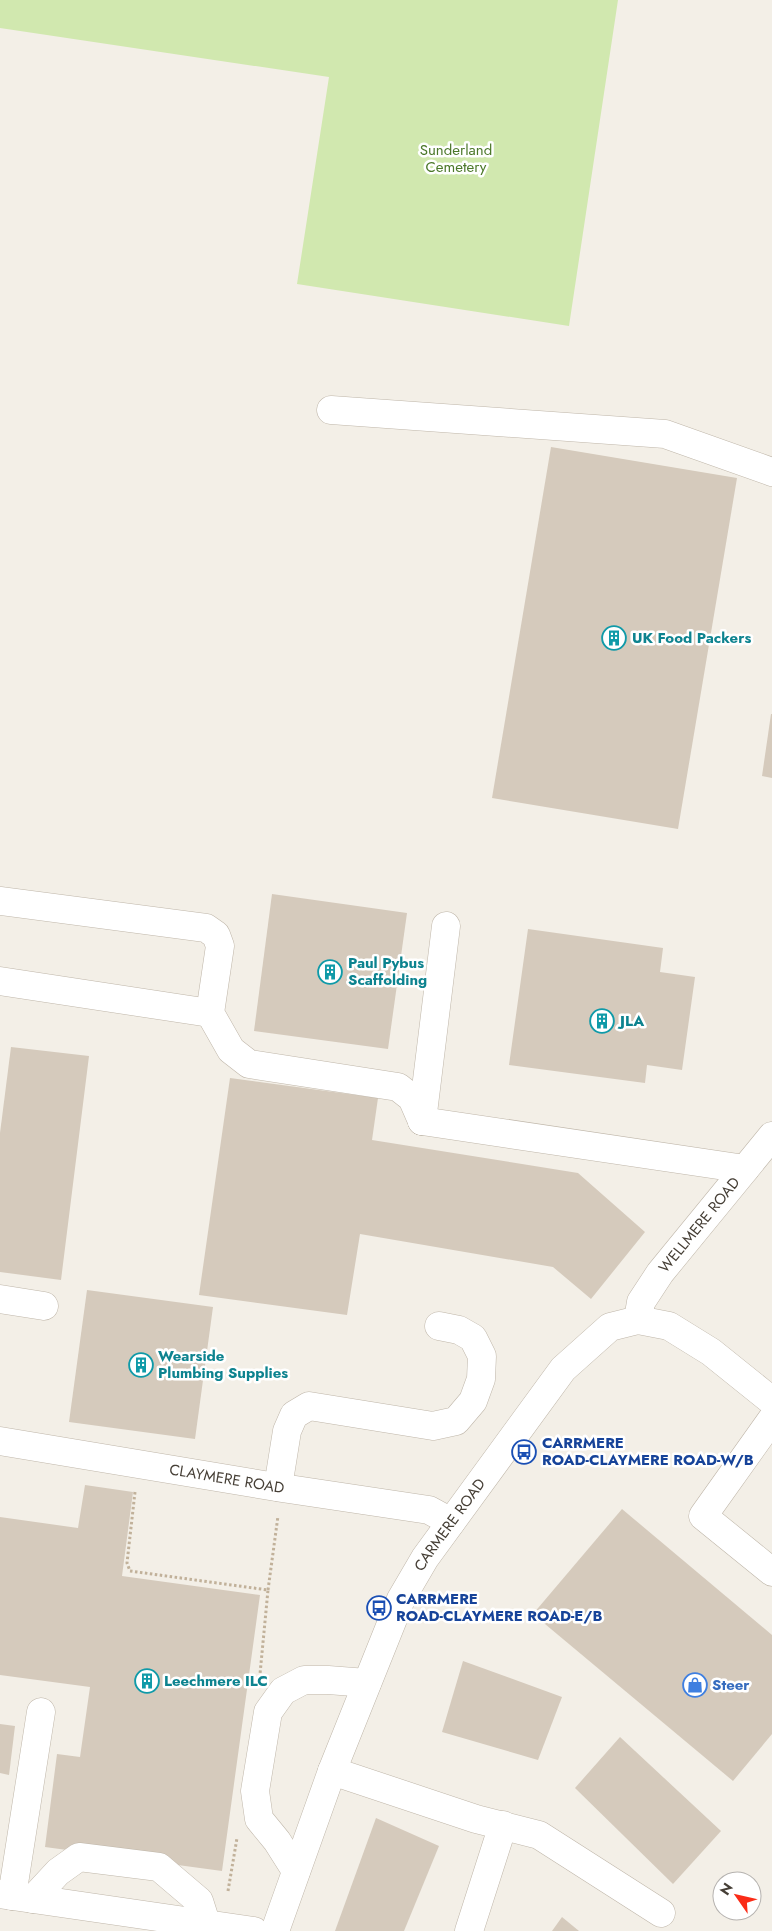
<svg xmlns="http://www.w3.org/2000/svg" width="772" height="1931" font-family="Jost,sans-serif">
<rect width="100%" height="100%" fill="#f3efe7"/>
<polygon fill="#d1e8af" points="0,0 618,0 569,326 297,284 329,77 0,28"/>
<g fill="#d5cabc">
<polygon points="551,447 737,478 678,829 492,798"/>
<polygon points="771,714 772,714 772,778 762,776"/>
<polygon points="272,894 407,913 388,1049 254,1031"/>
<polygon points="528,929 663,948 660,972 695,977 682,1070 647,1065 645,1083 509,1065"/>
<polygon points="11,1047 89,1056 61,1280 0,1272 0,1133"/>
<polygon points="230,1078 378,1098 372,1140 578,1173 645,1232 591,1299 553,1267 360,1234 347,1315 199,1295"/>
<polygon points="87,1290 213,1307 195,1439 69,1422"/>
<polygon points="85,1485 133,1492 122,1576 260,1595 222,1871 45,1847 57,1754 80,1757 90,1687 0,1675 0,1517 78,1528"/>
<polygon points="622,1509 772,1635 772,1734 733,1781 533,1614"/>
<polygon points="463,1661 562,1697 538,1760 442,1732"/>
<polygon points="0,1724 15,1726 9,1775 0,1773"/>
<polygon points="620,1737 721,1831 673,1884 575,1788"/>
<polygon points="376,1818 439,1846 404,1931 335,1931"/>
<polygon points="562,1917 579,1931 552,1931"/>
</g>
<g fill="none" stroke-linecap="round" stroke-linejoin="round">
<g stroke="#bfb6a9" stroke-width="29">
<g id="minor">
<polyline points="331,410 665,434 772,472"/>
<polyline points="0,901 206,928 216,935 220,946 210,1013 231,1050 249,1064 398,1087 412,1098 422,1121"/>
<polyline points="0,981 210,1013"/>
<polyline points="422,1121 745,1169"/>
<polyline points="422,1121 446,926"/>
<polyline points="0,1299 44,1306"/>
<path id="s1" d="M638,1320l3,-18 19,-29 112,-137"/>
<polyline points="772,1419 703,1516 772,1572"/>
<path id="s2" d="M0,1441l282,47 147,22 22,12"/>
<polyline points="278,1487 287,1431 294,1415 309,1406 433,1426 456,1421 473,1401 481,1379 482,1356 473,1338 459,1330 439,1326"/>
<polyline points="332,1771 476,1819 539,1835 661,1913"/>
<polyline points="296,1871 277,1841 259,1819 255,1791 268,1712 283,1691 304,1680 328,1680 367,1683"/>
<polyline points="0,1894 254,1931"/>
<polyline points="12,1896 41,1712"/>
<polyline points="33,1899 58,1872 79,1857 159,1867 199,1901 206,1923"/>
<path id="s3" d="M275,1931l57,-160 69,-172 24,-41 138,-189 47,-42 28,-7 31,6 42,26 61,49"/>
<polyline points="469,1931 503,1825"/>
</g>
</g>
<g stroke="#c1b19a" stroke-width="3" stroke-dasharray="2.5 2.5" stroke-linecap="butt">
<polyline points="135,1492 127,1563 130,1571 268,1590 260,1674"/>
<polyline points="268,1590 278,1516"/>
<polyline points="228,1891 237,1838"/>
</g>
<use href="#minor" stroke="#fff" stroke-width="28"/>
</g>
<defs>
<g id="building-ring" transform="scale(1.25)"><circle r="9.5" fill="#fff" stroke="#0f9aa8" stroke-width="1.5"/><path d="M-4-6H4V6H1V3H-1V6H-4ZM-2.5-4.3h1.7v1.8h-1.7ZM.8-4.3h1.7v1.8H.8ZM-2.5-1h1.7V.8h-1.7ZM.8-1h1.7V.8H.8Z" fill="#0f9aa8"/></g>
<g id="bus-ring" transform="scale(1.25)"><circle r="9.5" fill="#fff" stroke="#1a4fb4" stroke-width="1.5"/><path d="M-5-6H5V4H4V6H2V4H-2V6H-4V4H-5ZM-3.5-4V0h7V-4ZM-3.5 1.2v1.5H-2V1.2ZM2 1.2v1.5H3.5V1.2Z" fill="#1a4fb4"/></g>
<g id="shop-ring" transform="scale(1.25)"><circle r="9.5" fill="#fff" stroke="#3f7fe0" stroke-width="1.5"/><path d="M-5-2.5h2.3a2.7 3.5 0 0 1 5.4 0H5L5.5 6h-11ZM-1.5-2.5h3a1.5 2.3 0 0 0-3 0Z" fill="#3f7fe0"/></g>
</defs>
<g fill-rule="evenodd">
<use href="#building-ring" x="614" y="638"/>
<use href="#building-ring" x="330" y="972"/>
<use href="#building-ring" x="602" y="1021"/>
<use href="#building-ring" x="141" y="1365"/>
<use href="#bus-ring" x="524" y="1452"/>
<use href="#bus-ring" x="379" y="1608"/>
<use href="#building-ring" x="147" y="1681"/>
<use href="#shop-ring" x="695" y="1685"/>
</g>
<g text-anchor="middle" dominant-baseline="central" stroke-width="5" stroke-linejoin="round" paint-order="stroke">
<g font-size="15" fill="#4b7829" stroke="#fff">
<text x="456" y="150">Sunderland<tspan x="456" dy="17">Cemetery</tspan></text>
</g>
<g font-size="15" font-weight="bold" fill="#0d838f" stroke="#fff" text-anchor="start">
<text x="632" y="638">UK Food Packers</text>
<text x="348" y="963">Paul Pybus<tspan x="348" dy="17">Scaffolding</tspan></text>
<text x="620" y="1021">JLA</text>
<text x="158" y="1356">Wearside<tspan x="158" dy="17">Plumbing Supplies</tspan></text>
<text x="164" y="1681">Leechmere ILC</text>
</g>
<g font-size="15" fill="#463f36" stroke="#fff">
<text stroke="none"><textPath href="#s1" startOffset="115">WELLMERE ROAD</textPath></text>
<text stroke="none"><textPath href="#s2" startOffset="230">CLAYMERE ROAD</textPath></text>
<text stroke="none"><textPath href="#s3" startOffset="444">CARMERE ROAD</textPath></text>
</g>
<g font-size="15" font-weight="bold" fill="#164399" stroke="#fff" text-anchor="start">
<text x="542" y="1443">CARRMERE<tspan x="542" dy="17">ROAD-CLAYMERE ROAD-W/B</tspan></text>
<text x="396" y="1599">CARRMERE<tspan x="396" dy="17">ROAD-CLAYMERE ROAD-E/B</tspan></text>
</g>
<g font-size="15" font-weight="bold" fill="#366cbe" stroke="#fff" text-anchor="start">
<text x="712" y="1685">Steer</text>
</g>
</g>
<g transform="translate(737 1896) rotate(304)"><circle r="24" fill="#ffffff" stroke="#b5b2af"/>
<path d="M0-4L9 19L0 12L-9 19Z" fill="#fa2c17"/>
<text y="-8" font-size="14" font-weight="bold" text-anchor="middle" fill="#463f36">N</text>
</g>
</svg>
